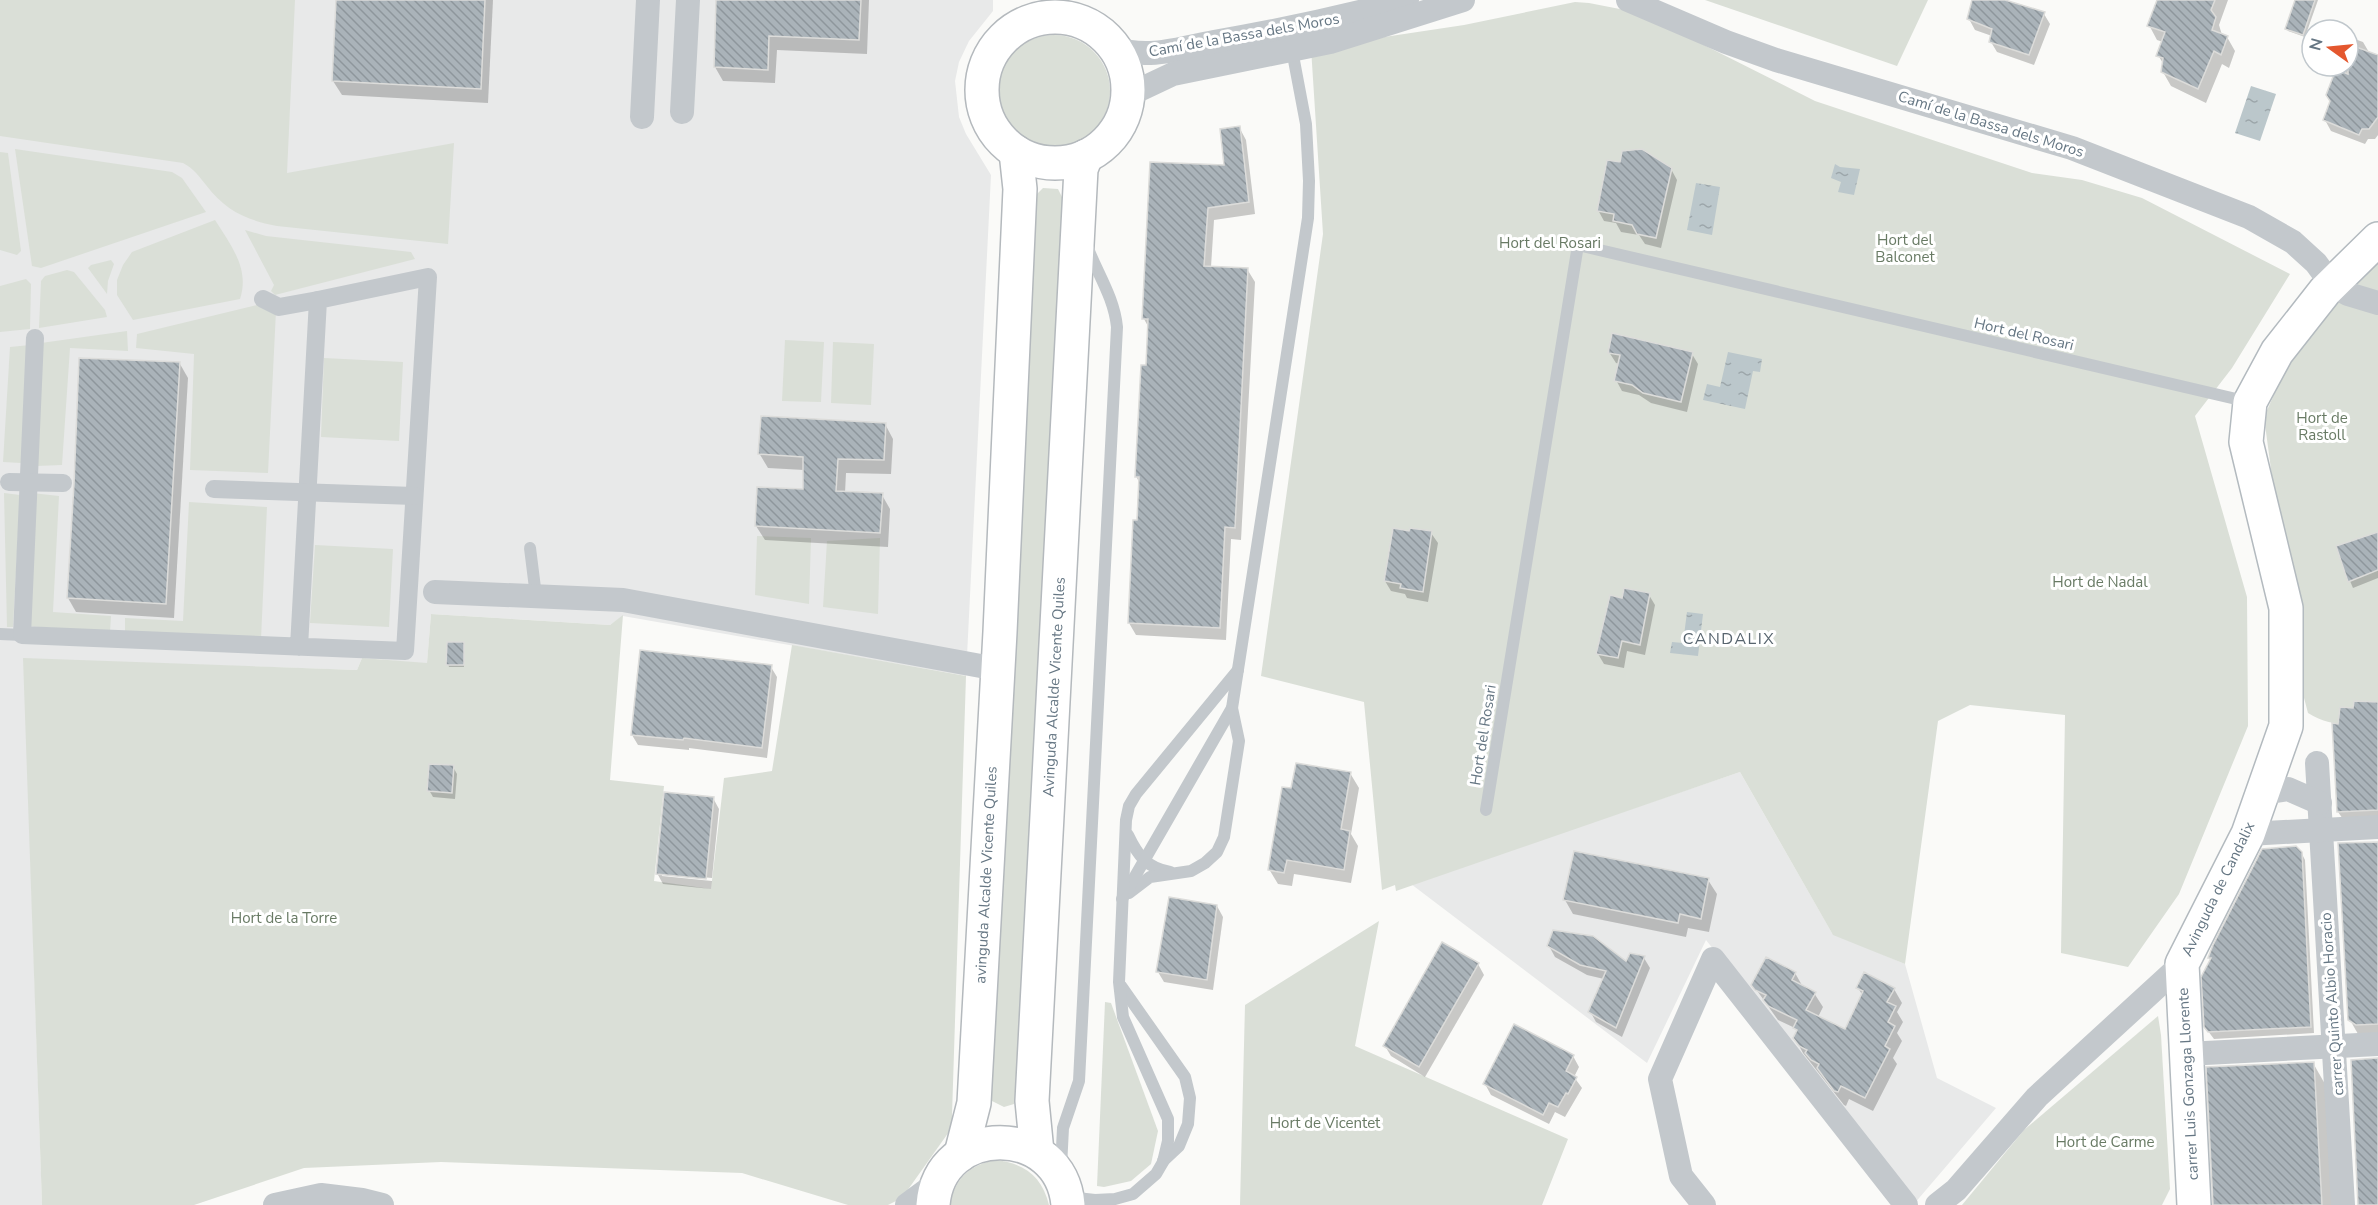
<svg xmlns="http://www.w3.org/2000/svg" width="2378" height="1205" font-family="'Nunito Sans',sans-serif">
<defs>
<pattern id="water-ripples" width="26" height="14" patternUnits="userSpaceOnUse" patternTransform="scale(1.5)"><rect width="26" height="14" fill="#bbc7cb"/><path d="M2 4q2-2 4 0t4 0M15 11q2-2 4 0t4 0" fill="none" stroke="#9ca6aa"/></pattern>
<pattern id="building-back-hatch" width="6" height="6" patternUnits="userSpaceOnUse" patternTransform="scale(1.5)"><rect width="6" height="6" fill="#aab3b9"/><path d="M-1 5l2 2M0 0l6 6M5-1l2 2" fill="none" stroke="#8e969c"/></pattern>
</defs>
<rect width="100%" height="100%" fill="#fafaf8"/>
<g fill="#e8e9e9">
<polygon points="0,0 993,0 993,11 969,41 959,62 955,81 959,117 966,134 991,175 966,676 623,616 610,625 431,614 427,664 362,658 357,670 24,659 42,1205 0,1205"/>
<polygon points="1740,772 1832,933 1905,964 1937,1078 1996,1108 1914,1204 1706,940 1647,1063 1411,884"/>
</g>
<g fill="#dadfd7">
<path d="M0,0h295l-8,173 167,-30 -6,101 -171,-18c-31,-6 -51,-15 -71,-41 -8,-10 -12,-16 -23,-22l-183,-27z"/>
<polygon points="1705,0 1928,0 1897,66"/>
<polygon points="1575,2 1589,3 1630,11 1682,34 1815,101 2032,173 2082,180 2142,198 2290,274 2232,368 2195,416 2247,597 2248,726 2179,894 2128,967 2061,953 2065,715 1970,705 1938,721 1905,964 1833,935 1740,772 1396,891 1395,885 1382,890 1364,702 1261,676 1323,234 1311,48 1464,25"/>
<circle cx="1054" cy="91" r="56"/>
<polygon points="15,149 172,172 182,178 206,212 41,268 32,266"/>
<polygon points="0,152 8,153 21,251 17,255 0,250"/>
<polygon points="1043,188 1058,189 1065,203 1020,1088 1014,1104 1004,1107 992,1101 987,1086 1034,197"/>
<path d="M215,220c16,25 35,49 25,79l-107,21 -16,-25v-15l6,-15 9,-13z"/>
<polygon points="245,230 266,236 411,252 415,259 275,295 271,291 274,285"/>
<path d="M2378,252v471c-26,1 -47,5 -70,-10l-5,-19 -5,-92 -21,-88 -13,-97 22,-49 24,-34z"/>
<polygon points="111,260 114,264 108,281 107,294 88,268 91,265"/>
<polygon points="67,270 74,272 105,310 107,317 39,328 41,281 45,276"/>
<polygon points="26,279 31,284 30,329 0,332 0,286"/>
<polygon points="261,304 276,311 268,473 190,470 194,354 136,348 137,334"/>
<polygon points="127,331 128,351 70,348 62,465 36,466 41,343"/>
<polygon points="785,340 824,342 821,402 782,401"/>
<polygon points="833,342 874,344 871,405 831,403"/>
<polygon points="30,345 21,463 3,462 10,347"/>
<polygon points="324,358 403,362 399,441 321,437"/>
<polygon points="4,493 20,495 13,627 7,627"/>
<polygon points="32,493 59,496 53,612 111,616 110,632 26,626"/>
<polygon points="189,502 267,507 261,639 125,633 125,618 183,621"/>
<polygon points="757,536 811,538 809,604 755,595"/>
<polygon points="880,538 878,614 823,607 827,541"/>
<polygon points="315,545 393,549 389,627 310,623"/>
<polygon points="431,614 610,625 623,615 610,780 664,786 654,881 711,889 724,778 772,771 792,645 966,676 952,1115 956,1122 902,1198 888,1205 848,1205 742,1173 441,1162 304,1168 194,1205 42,1205 23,658 357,670 362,658 427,663"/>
<polygon points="1379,921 1355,1046 1568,1139 1542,1205 1240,1205 1245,1005"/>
<polygon points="1105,1002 1111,1003 1158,1131 1151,1164 1131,1181 1104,1187 1097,1186"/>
<polygon points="2158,1016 2161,1035 2170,1189 2162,1205 1962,1205 2024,1130"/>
<path d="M995,1160c29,3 47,16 54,45h-101c10,-28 18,-38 47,-45z"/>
</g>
<g fill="url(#water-ripples)">
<polygon points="2251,86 2276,94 2260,141 2235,133"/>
<polygon points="1835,164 1840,167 1860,169 1854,195 1838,192 1841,182 1831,178"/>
<polygon points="1696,183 1720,187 1712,235 1687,230"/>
<polygon points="1728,352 1762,359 1760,372 1753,371 1745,409 1703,400 1707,384 1720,387"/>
<polygon points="1687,612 1703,614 1698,656 1670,653 1672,642 1683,643"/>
</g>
<g fill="#0003">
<polygon points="338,0 493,0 488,103 342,95 333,81"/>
<polygon points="718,0 869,0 867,54 777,50 775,83 723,81 715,67"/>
<polygon points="1974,0 2005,0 2007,2 2044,14 2050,24 2034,65 1997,52 1991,42 1992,36 1975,30 1969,19"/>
<polygon points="2158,0 2228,0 2219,25 2222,35 2227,37 2235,51 2229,68 2222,64 2206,103 2171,86 2163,72 2164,65 2158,55 2163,42 2157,40 2149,25"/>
<polygon points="2296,0 2318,0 2305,37 2288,31 2286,28"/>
<polygon points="2349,37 2363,42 2370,54 2378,57 2378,135 2375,139 2368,139 2365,144 2331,131 2325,120 2331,101 2328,95 2338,66 2348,66"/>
<polygon points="1239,127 1246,140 1255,214 1214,220 1211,267 1247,269 1255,282 1241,540 1231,539 1226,640 1136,635 1129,623 1139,522 1140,484 1136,476 1149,328 1144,319 1226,167"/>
<polygon points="1671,169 1677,180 1661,248 1645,244 1639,235 1621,232 1616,223 1604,221 1598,210"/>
<polygon points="1609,352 1692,354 1698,364 1687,412 1651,403 1639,395 1622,391 1616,380 1620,364 1616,363"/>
<polygon points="180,364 188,378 174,618 76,612 68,598"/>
<polygon points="885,424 893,439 891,474 846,473 845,493 882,495 890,509 888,547 765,540 756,526 804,491 804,470 768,468 759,453"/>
<polygon points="1431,533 1438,543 1428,602 1407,598 1405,594 1391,591 1385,581"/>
<polygon points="2378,533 2378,578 2353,588 2350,581"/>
<polygon points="1649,595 1655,605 1645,655 1627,651 1624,668 1604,664 1598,654 1623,599"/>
<polygon points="463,644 464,667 449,667 448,664"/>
<polygon points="771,667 777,677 767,758 689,748 689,750 638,745 632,735"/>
<polygon points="2378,703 2378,818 2343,819 2338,812 2333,725 2339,726 2355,710"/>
<polygon points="453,767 457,774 455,799 433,797 429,790"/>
<polygon points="1350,773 1359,788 1351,834 1358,846 1351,883 1294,874 1292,886 1278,884 1269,869 1292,790"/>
<polygon points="713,798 719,809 712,878 662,873 662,876 712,881 711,889 663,884 657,873"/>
<polygon points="2378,843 2378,1045 2362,1041 2350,1020"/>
<polygon points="2301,852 2305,860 2314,1033 2214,1039 2205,1027 2211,961 2209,958"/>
<polygon points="1708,880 1717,894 1709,932 1688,928 1686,937 1573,914 1565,900"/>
<polygon points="1217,906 1223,917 1213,990 1164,982 1158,972"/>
<polygon points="1549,946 1626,963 1644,958 1650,968 1622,1037 1596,1022 1590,1011 1604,979 1587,975 1555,957"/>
<polygon points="1478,964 1484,975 1425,1077 1391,1056 1385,1046"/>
<polygon points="1795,973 1803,987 1814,993 1823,1007 1818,1017 1845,1031 1863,996 1858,988 1894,989 1902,1003 1897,1012 1903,1022 1897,1033 1902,1041 1893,1058 1897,1064 1873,1111 1849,1099 1846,1106 1844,1105 1803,1053 1795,1038 1798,1033 1795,1028 1778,1020 1753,985"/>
<polygon points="1573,1056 1579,1067 1574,1077 1582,1088 1565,1117 1555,1112 1549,1124 1491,1095 1485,1084"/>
<polygon points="2313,1063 2325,1084 2332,1205 2213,1205 2207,1069"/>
</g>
<g fill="url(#building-back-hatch)" stroke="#dcdcda" stroke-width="1.5">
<polygon points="336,0 485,0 481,89 332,81"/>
<polygon points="716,0 861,0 859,40 769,36 768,70 714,67"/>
<polygon points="1972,0 2005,0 2045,12 2029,55 1989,42 1992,29 1967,19"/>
<polygon points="2157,0 2215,0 2211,10 2216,17 2212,30 2228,36 2221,55 2214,51 2198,89 2161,72 2163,58 2156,56 2165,32 2147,26"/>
<polygon points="2295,0 2315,0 2303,35 2285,29"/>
<polygon points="2348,44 2378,55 2378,117 2369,129 2362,129 2359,135 2323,120 2330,101 2326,95 2336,69 2348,74"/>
<polygon points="1240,126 1249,202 1208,208 1204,266 1248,268 1235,528 1225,527 1220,628 1128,623 1133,520 1137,520 1139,477 1135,477 1141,365 1146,365 1148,319 1142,319 1150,162 1224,165 1220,129"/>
<polygon points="1642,149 1672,168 1656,238 1637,234 1632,225 1613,221 1614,214 1597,211 1607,160 1620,162 1622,151"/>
<polygon points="1612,333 1693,352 1681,402 1643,393 1632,385 1614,381 1620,355 1608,353"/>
<polygon points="79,358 180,362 166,604 67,598 74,484"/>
<polygon points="761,416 886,423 884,460 838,459 836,491 883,493 880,533 755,526 757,487 803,489 803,457 758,454"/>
<polygon points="1393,528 1409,531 1410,528 1432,531 1423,592 1400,588 1401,584 1384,581"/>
<polygon points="2378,532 2378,570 2348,582 2336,546"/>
<polygon points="1624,588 1650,593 1640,645 1622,641 1618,658 1596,654 1610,595 1622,598"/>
<polygon points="447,642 464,642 464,665 446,665"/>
<polygon points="640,650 772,665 762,748 684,738 683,740 631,735"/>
<polygon points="2354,701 2378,702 2378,810 2337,812 2332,723 2338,724 2340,707 2353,708"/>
<polygon points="1296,763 1351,772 1341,829 1350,831 1344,870 1287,860 1284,873 1268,870 1282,787 1291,788"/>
<polygon points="429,764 454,765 452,793 427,791"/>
<polygon points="664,792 714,797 706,879 656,874"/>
<polygon points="2378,842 2378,1024 2356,1025 2348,1020 2338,843"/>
<polygon points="2296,846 2302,852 2311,1027 2208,1032 2204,1027 2201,977 2211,958 2208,958 2213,945 2262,849"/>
<polygon points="1574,851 1709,878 1701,919 1680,914 1678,923 1563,900"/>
<polygon points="1169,897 1217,905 1207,980 1156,972"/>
<polygon points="1553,930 1593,936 1626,961 1630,953 1645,956 1616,1028 1588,1012 1606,971 1580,965 1547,946"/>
<polygon points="1442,942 1479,963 1419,1067 1383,1046"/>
<polygon points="1766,957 1796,972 1792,980 1816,992 1806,1010 1845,1029 1863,991 1856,988 1864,972 1895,988 1887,1002 1896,1006 1888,1022 1895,1026 1885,1046 1890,1049 1865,1098 1841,1086 1838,1092 1834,1091 1817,1068 1819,1064 1811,1060 1805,1053 1807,1050 1799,1046 1793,1038 1797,1030 1793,1028 1797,1020 1768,1006 1763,1000 1766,995 1755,990 1751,985"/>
<polygon points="1514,1024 1574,1055 1566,1071 1577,1077 1568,1094 1566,1093 1558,1107 1549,1103 1543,1115 1483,1084"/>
<polygon points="2378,1058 2378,1205 2358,1205 2351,1060"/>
<polygon points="2314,1062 2322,1205 2213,1205 2206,1067"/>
</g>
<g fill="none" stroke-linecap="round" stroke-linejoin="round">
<g stroke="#b3babf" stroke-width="36">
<polyline id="secondary" points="2194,1205 2182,964 2248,834 2286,726 2286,608 2246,442 2250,402 2277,352 2325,291 2378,239"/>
</g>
<g stroke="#b4b9bd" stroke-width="36">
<g id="trunk">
<circle cx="1055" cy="90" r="73"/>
<polyline points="1037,1152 1032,1101 1081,169 1086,156"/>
<polyline points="961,1154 974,1103 1000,632 1020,189 1016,152"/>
<path d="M933,1205c6,-83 128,-83 135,0"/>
</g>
</g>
<g stroke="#c3c8cc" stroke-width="12">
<polyline points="530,548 536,596"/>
<polyline points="0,634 22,635"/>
<polyline points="1486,810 1578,245 2249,402"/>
<path d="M1128,835c10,21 19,33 42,37"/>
<polyline points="1129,893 1150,877 1191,871 1205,863 1217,852 1224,837 1239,741 1232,708"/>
<polyline points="1122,899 1232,708 1308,218 1309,181 1306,124 1292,50"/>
<polyline points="1121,986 1185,1077 1190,1098 1188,1124 1179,1146 1163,1161"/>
<path d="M1061,1167l2,-39 16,-47 38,-754c-3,-30 -20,-54 -30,-81"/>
<polyline points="1068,1197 1095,1200 1115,1199 1133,1194 1156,1174 1163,1162 1168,1141 1168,1119 1123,1017 1119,982 1126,820 1129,806 1136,794 1238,670"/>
</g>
<g stroke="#c3c8cc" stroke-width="18">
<polyline points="263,299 279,307 318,300"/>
<polyline points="35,338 22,635 405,651 428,277 318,300 299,647"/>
<polyline points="9,482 63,483"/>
<polyline points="214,489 414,496"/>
</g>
<g stroke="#c3c8cc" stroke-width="24">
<polyline points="1628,0 1726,42 1776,60 2072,148 2249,217 2293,242 2316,263 2332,285 2348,294 2378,303"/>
<path d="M1115,48c32,12 67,0 99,-6 65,-11 129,-25 193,-42"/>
<polyline points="1126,106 1137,91 1173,74 1330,42 1463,0"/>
<polyline points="682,112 688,0"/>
<polyline points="642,117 648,0"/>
<polyline points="435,592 623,600 997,669"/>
<polyline points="2317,763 2343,1205"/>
<polyline points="2263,793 2288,789 2320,803"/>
<polyline points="2248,834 2378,827"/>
<polyline points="2186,1054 2378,1044"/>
<polyline points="275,1205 321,1195 362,1200 382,1205"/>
<polyline points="907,1205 938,1182"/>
<polyline points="1704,1205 1681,1176 1660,1079 1713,959 1906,1205"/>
<polyline points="1937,1205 1956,1190 2037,1097 2182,964"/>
</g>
<use href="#secondary" stroke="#fff" stroke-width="33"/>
<use href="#trunk" stroke="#fff" stroke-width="33"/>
</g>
<g text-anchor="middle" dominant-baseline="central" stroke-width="6" stroke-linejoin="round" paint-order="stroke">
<g font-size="15" fill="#657683" stroke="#fff">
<text transform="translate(1244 35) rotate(-10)">Camí de la Bassa dels Moros</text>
<text transform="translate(1991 124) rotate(17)">Camí de la Bassa dels Moros</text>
<text transform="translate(2024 334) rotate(13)">Hort del Rosari</text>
<text transform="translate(1054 687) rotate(-87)">Avinguda Alcalde Vicente Quiles</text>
<text transform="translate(1483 735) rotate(-81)">Hort del Rosari</text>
<text transform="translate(986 875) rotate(-87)">avinguda Alcalde Vicente Quiles</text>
<text transform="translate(2218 889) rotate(-64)">Avinguda de Candalix</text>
<text transform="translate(2332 1004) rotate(-94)">carrer Quinto Albio Horacio</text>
<text transform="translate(2188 1084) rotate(-93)">carrer Luis Gonzaga Llorente</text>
</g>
<g font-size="15" fill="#687a64" stroke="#fff">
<text x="1905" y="240">Hort del<tspan x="1905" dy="17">Balconet</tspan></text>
<text x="1550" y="243">Hort del Rosari</text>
<text x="2322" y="418">Hort de<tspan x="2322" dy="17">Rastoll</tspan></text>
<text x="2100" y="582">Hort de Nadal</text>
<text x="284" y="918">Hort de la Torre</text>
<text x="1325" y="1123">Hort de Vicentet</text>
<text x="2105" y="1142">Hort de Carme</text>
</g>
<g font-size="16" letter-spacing="1.5" fill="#57646e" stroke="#fff">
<text x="1729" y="639">CANDALIX</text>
</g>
</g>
<g transform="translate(2330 48) rotate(285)"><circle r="28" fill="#ffffff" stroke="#c1c8cd" stroke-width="1.5"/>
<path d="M0-4.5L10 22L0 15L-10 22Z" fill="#e4572e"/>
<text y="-9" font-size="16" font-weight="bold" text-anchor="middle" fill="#657683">N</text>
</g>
</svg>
